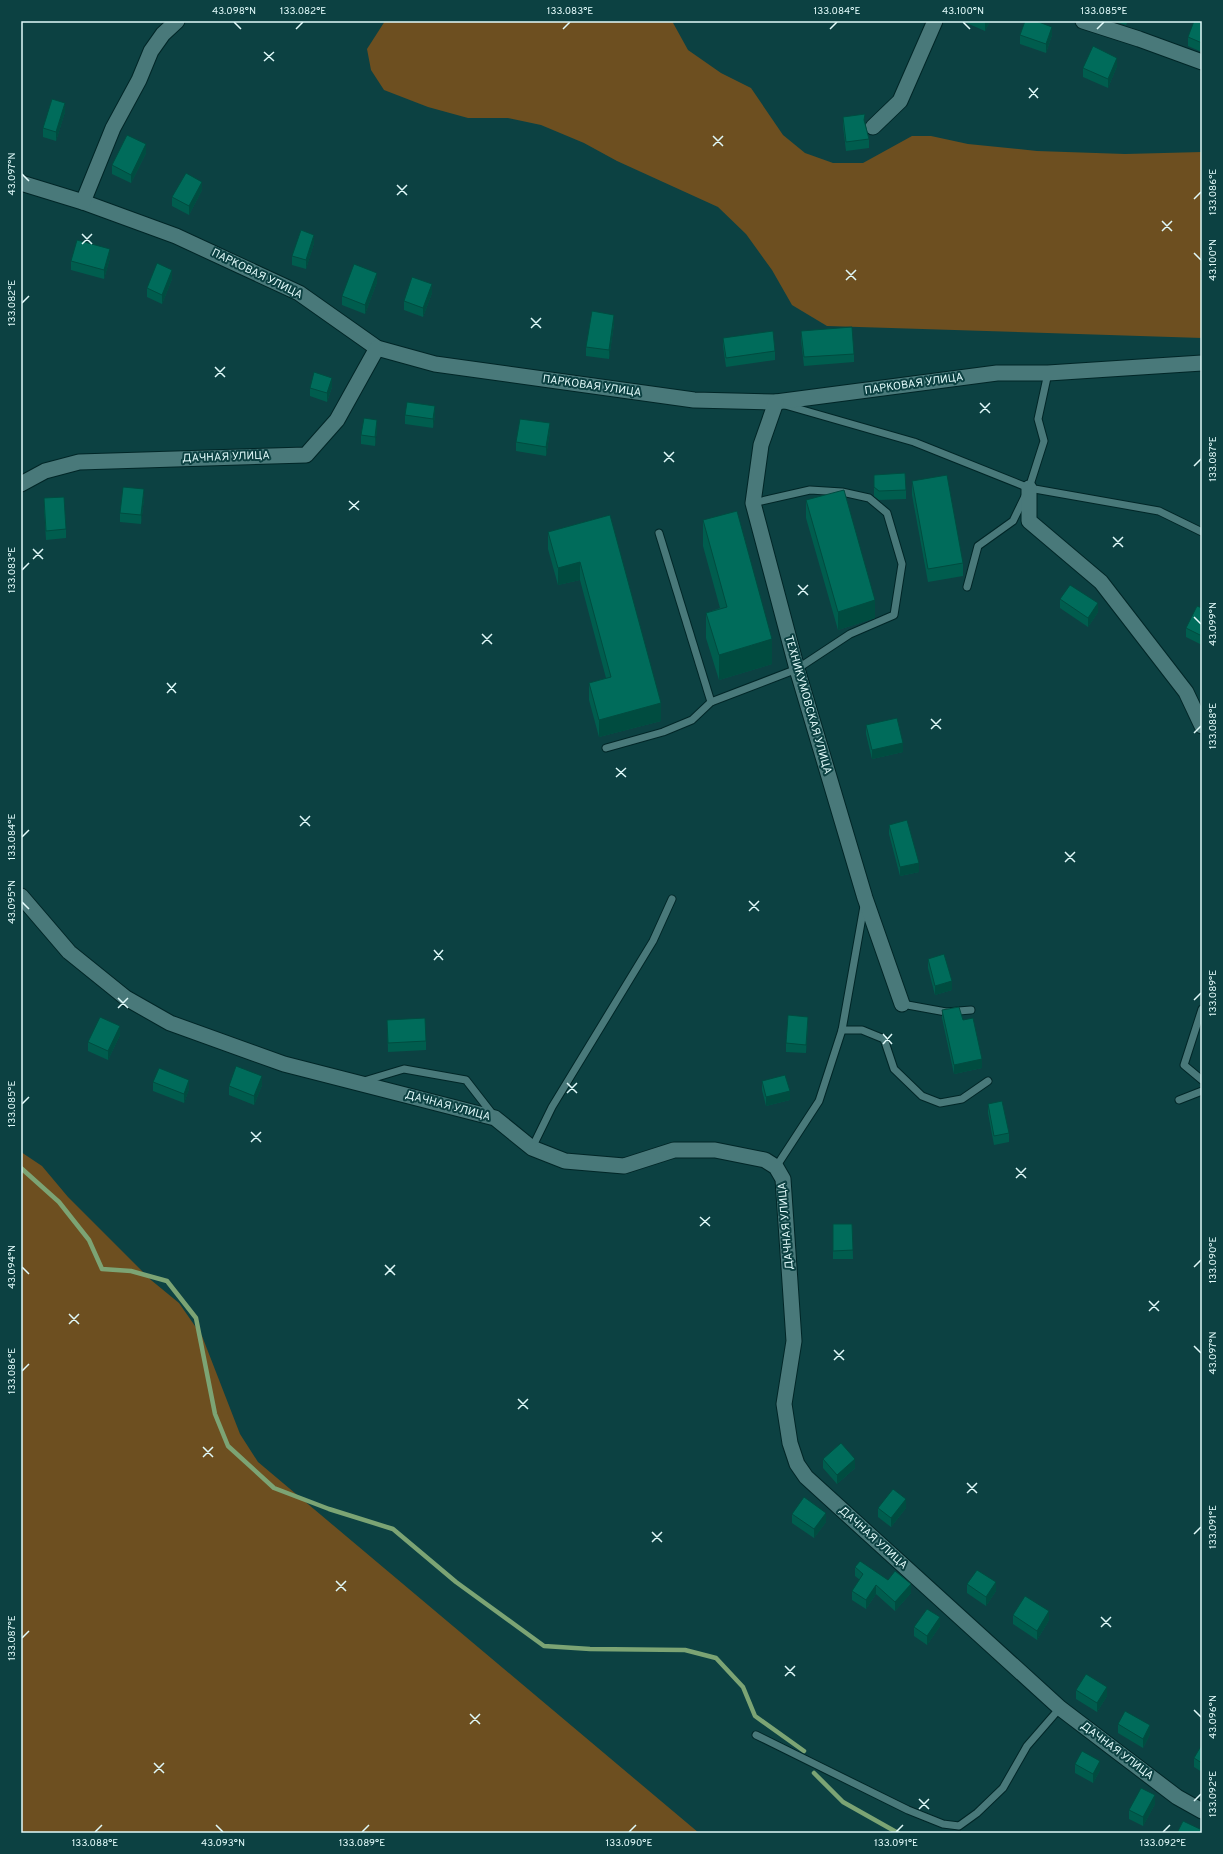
<svg xmlns="http://www.w3.org/2000/svg" width="1223" height="1854" font-family="Overpass,sans-serif">
<rect width="100%" height="100%" fill="#0c4142"/>
<g fill="#6d4f20">
<polygon points="385,21 672,21 688,50 721,73 751,88 783,135 805,153 833,163 863,163 912,136 931,136 968,144 1037,151 1125,154 1202,152 1202,338 827,326 792,305 772,270 746,234 718,207 617,161 584,143 541,125 508,118 468,118 428,107 384,90 371,70 367,49"/>
<polygon points="21,1152 42,1166 68,1197 151,1280 179,1303 202,1336 240,1434 258,1462 699,1833 21,1833"/>
</g>
<g fill="none" stroke-linecap="round" stroke-linejoin="round">
<g stroke="#7ca474" stroke-width="4.5">
<polyline points="21,1168 59,1202 89,1240 102,1269 131,1271 167,1281 196,1318 215,1414 228,1446 274,1488 329,1509 393,1529 456,1582 544,1646 590,1649 685,1650 716,1658 743,1687 755,1716 804,1751"/>
<polyline points="814,1773 843,1802 898,1833"/>
</g>
<g stroke="#002627" stroke-width="9">
<g id="lane">
<polyline points="785,405 914,442 1029,488 1159,511 1202,532"/>
<polyline points="659,533 711,702"/>
<polyline points="967,587 978,546 1013,521 1029,488 1044,441 1038,419 1048,373"/>
<polyline points="606,748 663,732 692,720 711,702 797,669 850,634 894,615 902,564 887,513 869,498 842,492 810,490 753,503"/>
<polyline points="902,1004 946,1012 971,1010"/>
<polyline points="1202,1009 1184,1065 1202,1080"/>
<polyline points="842,1030 862,1030 884,1039 894,1069 922,1096 940,1103 962,1099 988,1081"/>
<polyline points="364,1081 404,1069 466,1080 494,1116"/>
<polyline points="1179,1100 1202,1091"/>
<polyline points="532,1148 552,1107 653,941 672,899"/>
<polyline points="776,1167 819,1101 842,1030 864,906"/>
<polyline points="756,1735 908,1810 943,1824 959,1826 977,1813 1003,1788 1027,1746 1060,1708"/>
</g>
</g>
<g stroke="#002627" stroke-width="17">
<g id="street">
<polyline points="1083,21 1139,39 1202,62"/>
<polyline points="873,127 900,101 935,21"/>
<polyline points="21,183 83,202 176,236 299,293 377,348 435,364 694,400 776,402 997,373 1048,373 1202,363"/>
<polyline points="83,202 113,128 139,80 151,51 163,34 177,21"/>
<polyline points="776,402 761,445 753,503 797,669 865,898 902,1004"/>
<polyline points="21,484 45,471 79,462 306,455 337,420 377,348"/>
<polyline points="1029,488 1029,521 1101,582 1186,692 1202,726"/>
<polyline points="21,896 69,952 126,998 170,1023 284,1064 495,1118 532,1148 565,1161 624,1166 674,1150 715,1150 765,1160 776,1167 783,1179 794,1341 784,1404 790,1443 797,1464 806,1477 1060,1708 1177,1797 1202,1811"/>
</g>
</g>
<use href="#lane" stroke="#49797a" stroke-width="7"/>
<use href="#street" stroke="#49797a" stroke-width="15"/>
</g>
<g fill="#005d4e">
<polygon points="962,21 990,21 985,31"/>
<polygon points="1112,21 1128,21 1126,25"/>
<polygon points="1202,21 1202,52 1188,46 1188,37"/>
<polygon points="1020,35 1052,35 1046,53 1020,44"/>
<polygon points="1117,66 1108,88 1083,77 1083,68"/>
<polygon points="65,112 56,141 43,137 43,128"/>
<polygon points="843,117 865,122 869,139 869,148 846,151 843,126"/>
<polygon points="146,153 131,183 112,174 112,165"/>
<polygon points="202,190 189,215 172,206 172,197"/>
<polygon points="314,243 306,269 292,265 292,256"/>
<polygon points="110,258 104,279 71,270 71,261"/>
<polygon points="172,279 162,304 147,297 147,288"/>
<polygon points="377,282 365,314 342,305 342,296"/>
<polygon points="432,293 423,317 404,310 404,301"/>
<polygon points="614,324 609,359 586,356 586,347"/>
<polygon points="801,331 854,354 854,362 804,366 801,340"/>
<polygon points="723,338 775,351 775,360 726,367 723,346"/>
<polygon points="332,387 327,402 310,396 310,388"/>
<polygon points="405,415 435,415 433,428 405,424"/>
<polygon points="377,429 375,446 361,444 361,435"/>
<polygon points="550,432 546,456 516,451 516,442"/>
<polygon points="874,475 906,490 906,499 879,500 874,496"/>
<polygon points="912,481 963,563 963,576 928,582 912,495"/>
<polygon points="44,498 66,529 66,538 46,540 44,507"/>
<polygon points="144,498 141,524 120,522 120,513"/>
<polygon points="806,500 875,618 838,630 806,518"/>
<polygon points="610,515 661,721 599,737 589,700 589,683 606,678 580,580 558,585 548,549 548,532"/>
<polygon points="703,520 772,664 719,680 706,638 706,613 720,608 703,546"/>
<polygon points="1060,599 1098,612 1088,627 1060,608"/>
<polygon points="1202,608 1202,645 1186,637 1186,628"/>
<polygon points="866,725 903,752 872,759 866,734"/>
<polygon points="889,825 919,872 900,876 889,834"/>
<polygon points="928,959 952,990 935,995 928,968"/>
<polygon points="942,1010 963,1020 982,1068 954,1074 942,1018"/>
<polygon points="387,1020 426,1041 426,1050 388,1052"/>
<polygon points="808,1026 806,1053 786,1052 786,1043"/>
<polygon points="120,1035 108,1060 88,1051 88,1042"/>
<polygon points="762,1081 790,1100 766,1106 762,1090"/>
<polygon points="153,1082 189,1089 184,1103 153,1091"/>
<polygon points="262,1085 254,1105 229,1095 229,1086"/>
<polygon points="988,1104 1009,1133 1009,1142 994,1145 988,1113"/>
<polygon points="833,1224 852,1224 853,1259 833,1259"/>
<polygon points="823,1459 855,1468 837,1484 823,1468"/>
<polygon points="878,1508 906,1508 891,1527 878,1517"/>
<polygon points="792,1514 826,1522 814,1538 792,1523"/>
<polygon points="855,1567 888,1580 911,1593 895,1611 876,1594 866,1609 852,1600 852,1591 860,1580 855,1576"/>
<polygon points="967,1584 996,1591 986,1606 967,1593"/>
<polygon points="1013,1615 1049,1620 1037,1640 1013,1624"/>
<polygon points="940,1626 927,1645 914,1636 914,1627"/>
<polygon points="1076,1690 1107,1696 1097,1712 1076,1699"/>
<polygon points="1118,1724 1150,1734 1143,1748 1118,1733"/>
<polygon points="1202,1746 1202,1772 1194,1767 1194,1758"/>
<polygon points="1075,1764 1100,1770 1093,1783 1075,1773"/>
<polygon points="1155,1804 1143,1826 1129,1819 1129,1810"/>
</g>
<g fill="#004c40">
<polygon points="986,21 990,21 985,31 985,22"/>
<polygon points="1052,27 1052,35 1046,53 1046,44"/>
<polygon points="1117,58 1117,66 1108,88 1108,79"/>
<polygon points="65,103 65,112 56,141 56,132"/>
<polygon points="146,144 146,153 131,183 131,175"/>
<polygon points="202,182 202,190 189,215 189,206"/>
<polygon points="314,235 314,243 306,269 306,260"/>
<polygon points="110,249 110,258 104,279 104,270"/>
<polygon points="172,270 172,279 162,304 162,295"/>
<polygon points="377,273 377,282 365,314 365,305"/>
<polygon points="432,284 432,293 423,317 423,308"/>
<polygon points="614,315 614,324 609,359 609,350"/>
<polygon points="332,378 332,387 327,402 327,393"/>
<polygon points="435,406 435,415 433,428 433,419"/>
<polygon points="377,420 377,429 375,446 375,437"/>
<polygon points="550,423 550,432 546,456 546,447"/>
<polygon points="144,489 144,498 141,524 141,515"/>
<polygon points="580,562 580,580 558,585 558,568"/>
<polygon points="875,600 875,618 838,630 838,612"/>
<polygon points="1098,603 1098,612 1088,627 1088,618"/>
<polygon points="772,639 772,664 719,680 719,655"/>
<polygon points="661,703 661,721 599,737 599,720"/>
<polygon points="903,743 903,752 872,759 872,750"/>
<polygon points="919,863 919,872 900,876 900,867"/>
<polygon points="952,981 952,990 935,995 935,986"/>
<polygon points="808,1017 808,1026 806,1053 806,1045"/>
<polygon points="120,1026 120,1035 108,1060 108,1051"/>
<polygon points="982,1059 982,1068 954,1074 954,1065"/>
<polygon points="262,1076 262,1085 254,1105 254,1096"/>
<polygon points="189,1080 189,1089 184,1103 184,1094"/>
<polygon points="790,1091 790,1100 766,1106 766,1097"/>
<polygon points="855,1459 855,1468 837,1484 837,1475"/>
<polygon points="906,1499 906,1508 891,1527 891,1518"/>
<polygon points="826,1513 826,1522 814,1538 814,1529"/>
<polygon points="996,1582 996,1591 986,1606 986,1597"/>
<polygon points="911,1584 911,1593 895,1611 895,1602"/>
<polygon points="876,1585 876,1594 866,1609 866,1600"/>
<polygon points="1049,1611 1049,1620 1037,1640 1037,1631"/>
<polygon points="940,1617 940,1626 927,1645 927,1636"/>
<polygon points="1107,1687 1107,1696 1097,1712 1097,1703"/>
<polygon points="1150,1725 1150,1734 1143,1748 1143,1739"/>
<polygon points="1100,1761 1100,1770 1093,1783 1093,1774"/>
<polygon points="1155,1795 1155,1804 1143,1826 1143,1817"/>
</g>
<g fill="#006c5b" stroke="#004c40">
<polygon points="1025,21 1036,21 1052,27 1046,44 1020,35"/>
<polygon points="1194,21 1202,21 1202,43 1188,37"/>
<polygon points="1093,46 1117,58 1108,79 1083,68"/>
<polygon points="52,99 65,103 56,132 43,128"/>
<polygon points="865,114 864,120 869,139 846,142 843,117"/>
<polygon points="127,135 146,144 131,175 112,165"/>
<polygon points="186,173 202,182 189,206 172,197"/>
<polygon points="301,230 314,235 306,260 292,256"/>
<polygon points="77,240 110,249 104,270 71,261"/>
<polygon points="157,263 172,270 162,295 147,288"/>
<polygon points="354,264 377,273 365,305 342,296"/>
<polygon points="412,277 432,284 423,308 404,301"/>
<polygon points="592,311 614,315 609,350 586,347"/>
<polygon points="852,327 854,354 804,357 801,331"/>
<polygon points="773,331 775,351 726,358 723,338"/>
<polygon points="314,372 332,378 327,393 310,388"/>
<polygon points="407,402 435,406 433,419 405,415"/>
<polygon points="364,418 377,420 375,437 361,435"/>
<polygon points="520,419 550,423 546,447 516,442"/>
<polygon points="905,473 906,490 879,491 874,487 874,475"/>
<polygon points="947,475 963,563 928,569 912,481"/>
<polygon points="123,487 144,489 141,515 120,513"/>
<polygon points="844,490 875,600 838,612 806,500"/>
<polygon points="64,497 66,529 46,531 44,498"/>
<polygon points="737,511 772,639 719,655 706,613 727,607 703,520"/>
<polygon points="610,515 661,703 599,720 589,683 611,677 580,562 558,568 548,532"/>
<polygon points="1070,585 1098,603 1088,618 1060,599"/>
<polygon points="1197,606 1202,608 1202,636 1186,628"/>
<polygon points="897,718 903,743 872,750 866,725"/>
<polygon points="907,820 919,863 900,867 889,825"/>
<polygon points="944,954 952,981 935,986 928,959"/>
<polygon points="959,1007 963,1020 973,1018 982,1059 954,1065 942,1010"/>
<polygon points="788,1015 808,1017 806,1045 786,1043"/>
<polygon points="100,1017 120,1026 108,1051 88,1042"/>
<polygon points="425,1018 426,1041 388,1043 387,1020"/>
<polygon points="236,1066 262,1076 254,1096 229,1086"/>
<polygon points="159,1068 189,1080 184,1094 153,1082"/>
<polygon points="785,1075 790,1091 766,1097 762,1081"/>
<polygon points="1002,1101 1009,1133 994,1136 988,1104"/>
<polygon points="833,1224 852,1224 853,1250 833,1251"/>
<polygon points="841,1443 855,1459 837,1475 823,1459"/>
<polygon points="893,1489 906,1499 891,1518 878,1508"/>
<polygon points="804,1497 826,1513 814,1529 792,1514"/>
<polygon points="860,1561 888,1580 895,1571 911,1584 895,1602 876,1585 866,1600 852,1591 863,1574 855,1567"/>
<polygon points="977,1570 996,1582 986,1597 967,1584"/>
<polygon points="1025,1596 1049,1611 1037,1631 1013,1615"/>
<polygon points="927,1609 940,1617 927,1636 914,1627"/>
<polygon points="1086,1674 1107,1687 1097,1703 1076,1690"/>
<polygon points="1125,1711 1150,1725 1143,1739 1118,1724"/>
<polygon points="1201,1746 1202,1746 1202,1763 1194,1758"/>
<polygon points="1082,1751 1100,1761 1093,1774 1075,1764"/>
<polygon points="1141,1788 1155,1795 1143,1817 1129,1810"/>
<polygon points="1183,1821 1202,1830 1202,1833 1177,1833"/>
</g>
<path fill="none" stroke="#e1fafa" stroke-width="1.5" d="M234,22l7,7M963,22l7,7M296,29l7,-7M563,29l7,-7M830,29l7,-7M1097,29l7,-7M264,52l10,9M264,61l10,-9M1029,88l9,10M1029,98l9,-10M713,136l10,10M713,146l10,-10M22,174l7,7M397,185l10,10M397,195l10,-10M1194,199l7,-7M1162,221l10,10M1162,231l10,-10M82,234l10,10M82,244l10,-10M1194,253l7,7M846,270l10,10M846,280l10,-10M22,303l7,-7M531,318l10,10M531,328l10,-10M215,367l10,10M215,377l10,-10M980,403l10,10M980,413l10,-10M664,452l10,10M664,462l10,-10M1194,466l7,-7M349,501l10,9M349,510l10,-9M1113,537l10,10M1113,547l10,-10M33,549l10,10M33,559l10,-10M22,570l7,-7M798,585l10,10M798,595l10,-10M1194,617l7,7M482,634l10,10M482,644l10,-10M167,683l9,10M167,693l9,-10M931,719l10,10M931,729l10,-10M1194,733l7,-7M616,768l10,9M616,777l10,-9M300,816l10,10M300,826l10,-10M22,837l7,-7M1065,852l10,10M1065,862l10,-10M749,901l10,10M22,902l7,7M749,911l10,-10M434,950l9,10M434,960l9,-10M118,998l10,10M1194,1000l7,-7M118,1008l10,-10M883,1034l9,10M883,1044l9,-10M567,1083l10,10M567,1093l10,-10M22,1104l7,-7M251,1132l10,10M251,1142l10,-10M1016,1168l10,10M1016,1178l10,-10M700,1217l10,9M700,1226l10,-9M385,1265l10,10M22,1267l7,7M1194,1267l7,-7M385,1275l10,-10M1149,1301l10,10M1149,1311l10,-10M69,1314l10,10M69,1324l10,-10M1194,1346l7,7M834,1350l10,10M834,1360l10,-10M22,1371l7,-7M518,1399l10,10M518,1409l10,-10M203,1447l10,10M203,1457l10,-10M967,1483l10,10M967,1493l10,-10M652,1532l10,10M1194,1534l7,-7M652,1542l10,-10M336,1581l10,10M336,1591l10,-10M1101,1617l10,10M1101,1627l10,-10M22,1638l7,-7M785,1666l10,10M785,1676l10,-10M1194,1710l7,7M470,1714l10,10M470,1724l10,-10M154,1763l10,10M154,1773l10,-10M919,1799l10,10M1194,1801l7,-7M919,1809l10,-10M216,1825l7,7M95,1832l7,-7M362,1832l7,-7M629,1832l7,-7M896,1832l7,-7M1163,1832l7,-7"/>
<g text-anchor="middle" dominant-baseline="central" stroke-width="4" stroke-linejoin="round" paint-order="stroke">
<g font-size="11" fill="#e1fafa" stroke="#0c4142">
<text transform="translate(257 274) rotate(26)">ПАРКОВАЯ УЛИЦА</text>
<text transform="translate(914 384) rotate(-8)">ПАРКОВАЯ УЛИЦА</text>
<text transform="translate(592 386) rotate(8)">ПАРКОВАЯ УЛИЦА</text>
<text transform="translate(226 457) rotate(-2)">ДАЧНАЯ УЛИЦА</text>
<text transform="translate(808 705) rotate(74)">ТЕХНИКУМОВСКАЯ УЛИЦА</text>
<text transform="translate(448 1106) rotate(15)">ДАЧНАЯ УЛИЦА</text>
<text transform="translate(786 1226) rotate(-95)">ДАЧНАЯ УЛИЦА</text>
<text transform="translate(873 1538) rotate(42)">ДАЧНАЯ УЛИЦА</text>
<text transform="translate(1117 1751) rotate(37)">ДАЧНАЯ УЛИЦА</text>
</g>
</g>
<rect width="1223" height="1854" fill="none" stroke="#0c4142" stroke-width="44"/>
<rect x="22" y="22" width="1179" height="1810" fill="none" stroke="#e1fafa" stroke-width="1.5"/>
<g font-size="10" text-anchor="middle" fill="#e1fafa">
<text x="234" y="14">43.098°N</text>
<text x="303" y="14">133.082°E</text>
<text x="570" y="14">133.083°E</text>
<text x="837" y="14">133.084°E</text>
<text x="963" y="14">43.100°N</text>
<text x="1104" y="14">133.085°E</text>
<text transform="translate(11 174) rotate(-90)" y="4">43.097°N</text>
<text transform="translate(1212 192) rotate(-90)" y="4">133.086°E</text>
<text transform="translate(1212 260) rotate(-90)" y="4">43.100°N</text>
<text transform="translate(11 303) rotate(-90)" y="4">133.082°E</text>
<text transform="translate(1212 459) rotate(-90)" y="4">133.087°E</text>
<text transform="translate(11 570) rotate(-90)" y="4">133.083°E</text>
<text transform="translate(1212 624) rotate(-90)" y="4">43.099°N</text>
<text transform="translate(1212 726) rotate(-90)" y="4">133.088°E</text>
<text transform="translate(11 837) rotate(-90)" y="4">133.084°E</text>
<text transform="translate(11 902) rotate(-90)" y="4">43.095°N</text>
<text transform="translate(1212 993) rotate(-90)" y="4">133.089°E</text>
<text transform="translate(11 1104) rotate(-90)" y="4">133.085°E</text>
<text transform="translate(1212 1260) rotate(-90)" y="4">133.090°E</text>
<text transform="translate(11 1267) rotate(-90)" y="4">43.094°N</text>
<text transform="translate(1212 1353) rotate(-90)" y="4">43.097°N</text>
<text transform="translate(11 1371) rotate(-90)" y="4">133.086°E</text>
<text transform="translate(1212 1527) rotate(-90)" y="4">133.091°E</text>
<text transform="translate(11 1638) rotate(-90)" y="4">133.087°E</text>
<text transform="translate(1212 1717) rotate(-90)" y="4">43.096°N</text>
<text transform="translate(1212 1794) rotate(-90)" y="4">133.092°E</text>
<text x="95" y="1846">133.088°E</text>
<text x="223" y="1846">43.093°N</text>
<text x="362" y="1846">133.089°E</text>
<text x="629" y="1846">133.090°E</text>
<text x="896" y="1846">133.091°E</text>
<text x="1163" y="1846">133.092°E</text>
</g>
</svg>
